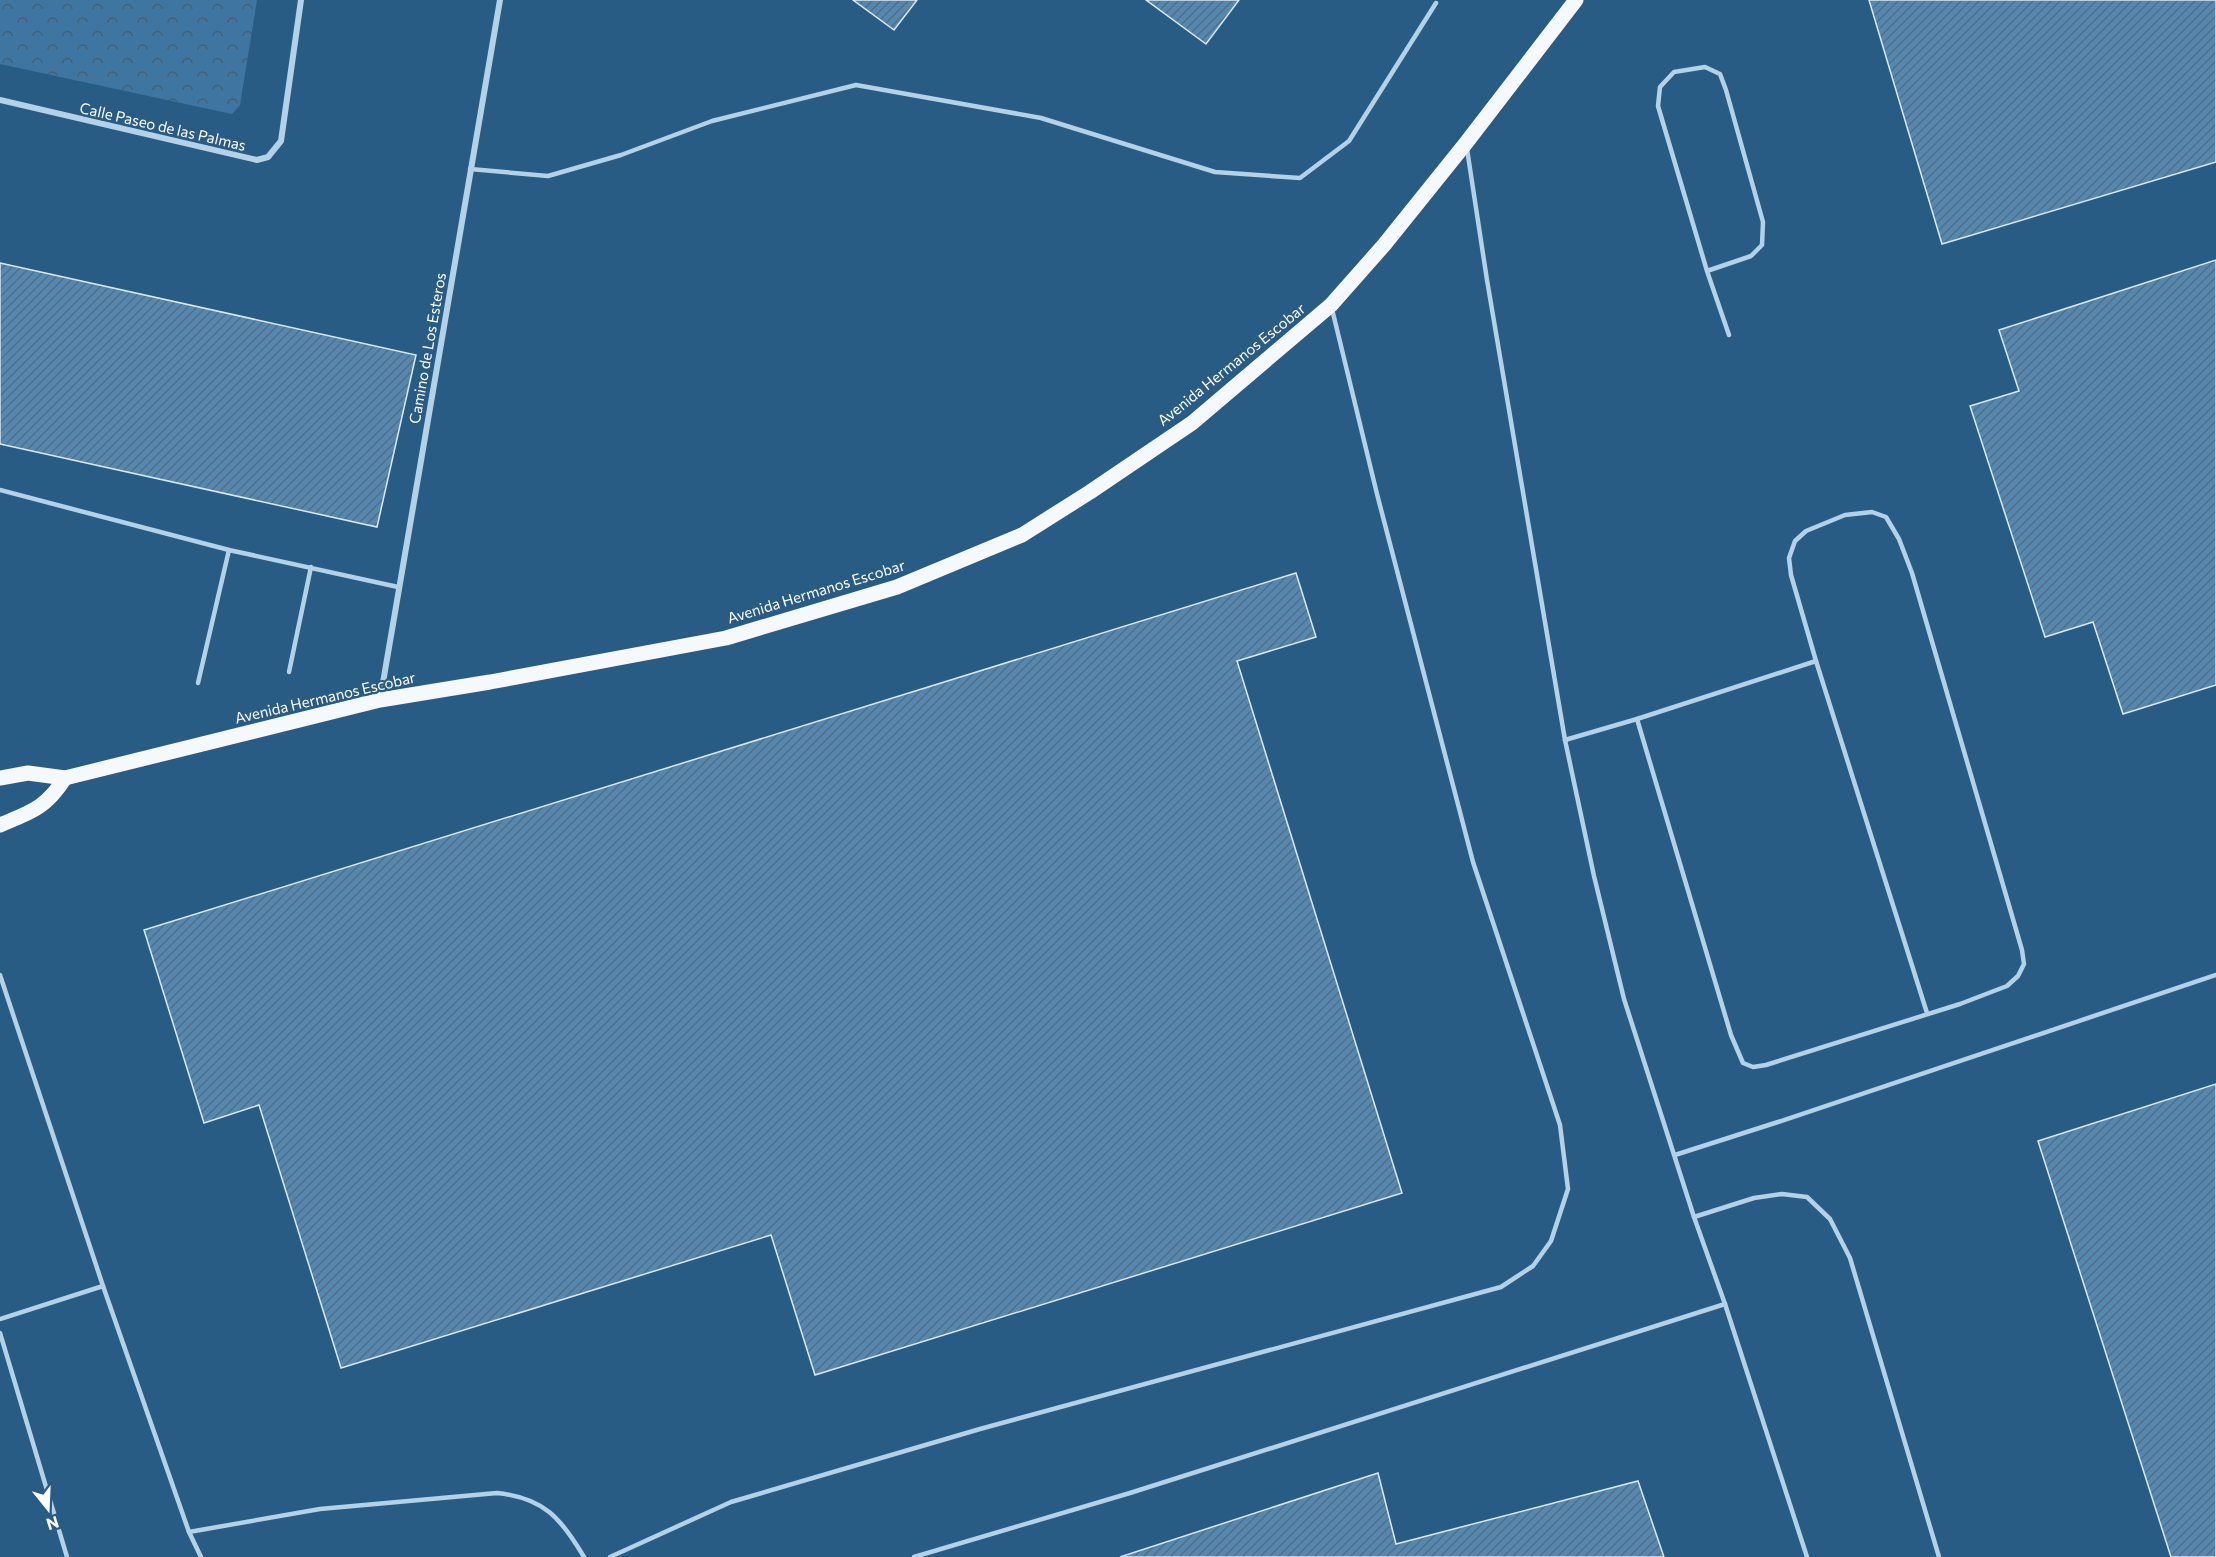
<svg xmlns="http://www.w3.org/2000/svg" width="2216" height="1557" font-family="Commissioner,sans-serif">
<defs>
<pattern id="park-crowns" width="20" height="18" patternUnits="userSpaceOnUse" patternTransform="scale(1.5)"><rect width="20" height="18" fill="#3e76a1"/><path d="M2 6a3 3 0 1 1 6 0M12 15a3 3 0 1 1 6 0" fill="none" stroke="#465f72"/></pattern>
<pattern id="building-hatch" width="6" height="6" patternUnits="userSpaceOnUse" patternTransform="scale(1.5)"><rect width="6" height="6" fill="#5687ae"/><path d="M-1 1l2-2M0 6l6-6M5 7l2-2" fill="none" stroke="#526f87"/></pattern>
</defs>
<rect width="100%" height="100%" fill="#295c85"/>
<polygon fill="url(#park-crowns)" points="0,0 257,0 240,105 232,114 0,64"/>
<g fill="url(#building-hatch)" stroke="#d7e9f6" stroke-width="1.5">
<polygon points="853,0 917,0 894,30"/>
<polygon points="1146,0 1239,0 1206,44"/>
<polygon points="1869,0 2216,0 2216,162 1942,244"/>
<polygon points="2216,260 2216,685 2123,714 2093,622 2045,637 1970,406 2019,391 1999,330"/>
<polygon points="0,263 416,355 377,527 0,444"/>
<polygon points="1296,573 1316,637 1237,661 1402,1193 815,1375 771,1235 341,1368 259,1105 204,1123 144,930"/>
<polygon points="2216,1084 2216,1557 2171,1557 2038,1141"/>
<polygon points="1378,1473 1396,1544 1638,1481 1664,1557 1120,1557"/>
</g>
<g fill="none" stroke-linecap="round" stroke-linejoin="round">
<g stroke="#b3d1e7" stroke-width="4.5">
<polyline points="1467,149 1487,280 1565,740 1594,876 1624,999 1694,1217 1725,1304 1807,1557"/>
<polyline points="470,169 548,176 621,155 712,121 856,85 1041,118 1215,172 1300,178 1349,141 1436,3"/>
<polyline points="1707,271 1751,256 1762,245 1763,222 1726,90 1720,74 1705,67 1674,72 1660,87 1658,106 1707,271 1729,335"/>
<polyline points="0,490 229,550 398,587"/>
<polyline points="289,672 311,567"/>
<polyline points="198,683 229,550"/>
<polyline points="1637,719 1731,1035 1743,1063 1753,1067 1766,1065 1960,1004 2007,986 2018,976 2024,964 2022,950 1912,573 1899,539 1886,517 1872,512 1845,515 1806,531 1795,541 1789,558 1791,575 1816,661 1927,1013"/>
<polyline points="1565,740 1637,719 1816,661"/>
<path d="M0,975l103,311 86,246 131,-23 177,-16c47,5 64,25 87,64"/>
<polyline points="1675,1155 1778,1122 2216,975"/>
<polyline points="1694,1217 1754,1198 1782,1194 1807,1197 1830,1219 1850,1258 1939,1557"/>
<polyline points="0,1319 103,1286"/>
<polyline points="0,1333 67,1557"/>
<polyline points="189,1532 201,1557"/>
<polyline points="610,1557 731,1502 980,1429 1501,1287 1533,1266 1551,1241 1568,1189 1560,1125 1473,862 1377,494 1332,309"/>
<polyline points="914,1557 1130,1493 1725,1304"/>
</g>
<g stroke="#b3d1e7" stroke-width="6">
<polyline points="0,100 257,160 268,157 281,141 301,0"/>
<polyline points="380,700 500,0"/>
</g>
<g stroke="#f5f9fe" stroke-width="15">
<polyline points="0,778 28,773 65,778 380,700 490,682 726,638 897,587 1022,535 1090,492 1192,423 1331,305 1384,245 1466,143 1576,0"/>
<path d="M0,825c31,-13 46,-17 65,-47"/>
</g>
</g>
<g text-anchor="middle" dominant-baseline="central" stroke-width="4.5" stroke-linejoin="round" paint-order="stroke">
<g font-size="15" fill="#fff" stroke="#295c85">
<text transform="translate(163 126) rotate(13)">Calle Paseo de las Palmas</text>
<text transform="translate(427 348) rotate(-80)">Camino de Los Esteros</text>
<text transform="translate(1231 364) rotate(-39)">Avenida Hermanos Escobar</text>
<text transform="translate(816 591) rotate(-17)">Avenida Hermanos Escobar</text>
<text transform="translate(325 697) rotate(-13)">Avenida Hermanos Escobar</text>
</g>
</g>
<g transform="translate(48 1509) rotate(162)" stroke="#295c85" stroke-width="4.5" paint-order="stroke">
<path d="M0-4.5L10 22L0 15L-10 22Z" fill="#ffffff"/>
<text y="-9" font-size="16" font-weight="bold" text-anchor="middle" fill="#ffffff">N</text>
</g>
</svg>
